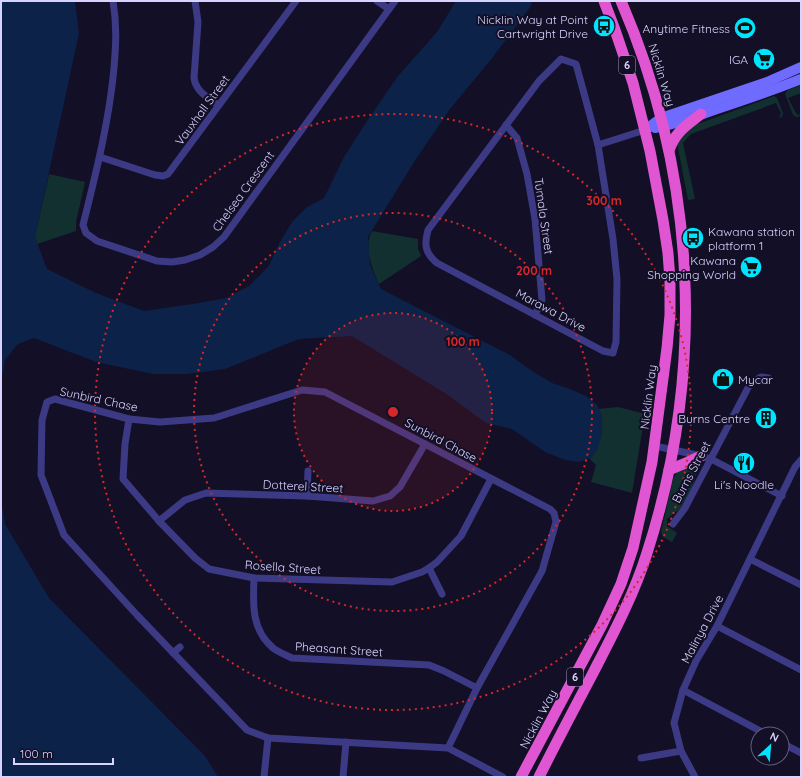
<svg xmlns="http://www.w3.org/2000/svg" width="802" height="778" font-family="Quicksand,sans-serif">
<rect width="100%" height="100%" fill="#130f26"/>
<g fill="#12302f">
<polygon points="801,85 801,93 788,98 797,115 800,114 799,117 796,117 793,115 785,94 788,90"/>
<polygon points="774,96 777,98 783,113 782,117 779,118 781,113 776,103 691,134 683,143 695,199 688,200 677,143 678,138 695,125"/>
<polygon points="49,174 85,182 76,222 76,231 37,244 35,237"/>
<path d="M372,231l46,8v10l3,7 -42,28c-7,-15 -16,-38 -7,-53z"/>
<polygon points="618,407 645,414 632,493 591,482 596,465 589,458 592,457 602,416 598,409"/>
<path d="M689,465l4,1 3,3c1,8 -8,32 -14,38 -4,5 -10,7 -15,12v7l10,7 -5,9 -9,-5 -2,-5 12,-52 4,-9z"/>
</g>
<g fill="#0c2248">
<polygon points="1,1 75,1 79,33 35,237 47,269 96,293 144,311 199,303 226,298 249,286 268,267 280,242 292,222 307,207 324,198 344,157 369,118 398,76 437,32 456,1 532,1 531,6 493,57 450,109 416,159 368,237 370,265 381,289 510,355 532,371 552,383 570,389 586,396 597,405 602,416 602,435 597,450 592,457 579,462 565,460 545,452 512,429 486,423 448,395 352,336 299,339 225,369 188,374 153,374 96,362 34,338 18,344 5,360 1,382"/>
<polygon points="1,500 5,524 49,598 205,756 218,777 1,777"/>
</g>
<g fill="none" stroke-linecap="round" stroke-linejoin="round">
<g stroke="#3d3a85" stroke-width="7">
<path d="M113,1c4,24 3,43 1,67 -5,54 -18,105 -31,157l3,8 11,8 60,20 15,1 13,-2 15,-5 13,-8 11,-10 171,-236"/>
<path d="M195,1l3,21 -4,56c2,14 14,19 24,27"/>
<polyline points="377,1 389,9"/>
<path d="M561,59l15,5 22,81 15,94 4,40 -1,63 -3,11 -10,-2 -166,-88c-12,-10 -13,-18 -9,-33l111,-149z"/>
<polyline points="506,125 517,138 527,174 535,219 542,300 535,315"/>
<polyline points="598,145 645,130"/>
<polyline points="100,157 155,175 163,176 168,174 296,1"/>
<polyline points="129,419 125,444 123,479 159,521 195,558 209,569 254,578 392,582 422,572 429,568 437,562 461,536 491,479"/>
<polyline points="655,446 697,455 711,459 782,496"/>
<polyline points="307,496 308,471"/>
<polyline points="159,521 185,500 206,493 307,496 373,501 390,496 400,487 425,444"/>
<polyline points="673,524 685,508 750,384 761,377 768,378"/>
<polyline points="750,559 801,585"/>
<polyline points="429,568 442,594"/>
<path d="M254,578c-1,26 -3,51 19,70 5,4 13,7 19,10l137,7 15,6 33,17"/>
<polyline points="717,626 801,670"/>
<polyline points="173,653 180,647"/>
<polyline points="683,690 766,734"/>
<polyline points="782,743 801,753"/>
<polyline points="448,748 477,688 542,571 556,522 554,513 550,509 325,392 302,390 214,418 160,422 129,419 55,399 47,402 42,420 41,475 64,535 137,615 247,730 268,738 448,748 503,777"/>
<polyline points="641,758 681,751"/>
<polyline points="264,777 268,738"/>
<polyline points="343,777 346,742"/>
<polyline points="695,777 681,751 674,723 683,690 696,661 717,626 795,467 801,460"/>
</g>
<g stroke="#6f6bff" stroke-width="10">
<path d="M655,128c22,-4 44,-13 65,-20 27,-9 54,-18 81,-29"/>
<polyline points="645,130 661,118 767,82 801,67"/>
</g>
<g stroke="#e055d1" stroke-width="11">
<path d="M669,150c7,-19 17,-24 32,-36"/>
<polyline points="669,470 688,462 701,456"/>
<polyline points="521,777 602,625 621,584 633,548 652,462 667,348 670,315 670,280 668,253 663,220 650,151 633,83 615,30 604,1"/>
<path d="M539,777c17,-34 35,-68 53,-102 20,-39 42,-80 55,-122 59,-183 50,-376 -26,-552"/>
</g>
</g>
<circle cx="393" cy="412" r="99" fill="#d62828" fill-opacity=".12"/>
<g fill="none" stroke="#d62828" stroke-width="2" stroke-dasharray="2 4">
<circle cx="393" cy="412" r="99"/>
<circle cx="393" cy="412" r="199"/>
<circle cx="393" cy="412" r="298"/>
</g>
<defs>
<g id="bus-disc" transform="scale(1.15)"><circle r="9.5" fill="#00e5ff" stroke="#130f26"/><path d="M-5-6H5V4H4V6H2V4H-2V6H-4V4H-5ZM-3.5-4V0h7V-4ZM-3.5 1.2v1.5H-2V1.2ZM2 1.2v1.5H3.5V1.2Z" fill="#111"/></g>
<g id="stadium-disc" transform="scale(1.15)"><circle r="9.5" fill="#00e5ff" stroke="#130f26"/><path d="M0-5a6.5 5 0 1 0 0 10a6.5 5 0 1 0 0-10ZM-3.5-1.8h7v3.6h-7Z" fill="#111"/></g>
<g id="supermarket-disc" transform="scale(1.15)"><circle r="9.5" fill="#00e5ff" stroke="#130f26"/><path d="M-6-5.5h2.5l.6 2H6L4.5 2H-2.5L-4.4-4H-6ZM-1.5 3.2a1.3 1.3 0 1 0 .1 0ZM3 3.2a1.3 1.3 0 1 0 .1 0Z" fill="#111"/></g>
<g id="shop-disc" transform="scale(1.15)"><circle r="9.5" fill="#00e5ff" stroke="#130f26"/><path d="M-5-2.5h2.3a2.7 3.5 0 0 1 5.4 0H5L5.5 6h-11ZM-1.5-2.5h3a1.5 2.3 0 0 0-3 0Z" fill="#111"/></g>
<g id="building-disc" transform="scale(1.15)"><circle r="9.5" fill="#00e5ff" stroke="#130f26"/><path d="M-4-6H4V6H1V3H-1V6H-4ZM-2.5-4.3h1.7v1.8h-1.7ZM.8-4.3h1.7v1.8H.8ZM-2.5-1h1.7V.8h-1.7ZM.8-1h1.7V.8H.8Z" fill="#111"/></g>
<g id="restaurant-disc" transform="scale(1.15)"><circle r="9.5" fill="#00e5ff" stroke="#130f26"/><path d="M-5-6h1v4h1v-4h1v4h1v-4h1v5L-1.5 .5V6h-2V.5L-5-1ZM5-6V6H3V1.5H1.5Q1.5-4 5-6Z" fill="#111"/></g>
</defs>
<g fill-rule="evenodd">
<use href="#bus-disc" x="604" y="26"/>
<use href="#stadium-disc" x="745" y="28"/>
<use href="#supermarket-disc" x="764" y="59"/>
<use href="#bus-disc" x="693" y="238"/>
<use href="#supermarket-disc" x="751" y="267"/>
<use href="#shop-disc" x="723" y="379"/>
<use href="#building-disc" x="766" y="418"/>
<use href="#restaurant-disc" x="744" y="463"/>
</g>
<g text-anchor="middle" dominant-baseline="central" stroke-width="4" stroke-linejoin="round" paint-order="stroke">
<g fill="#130f26" stroke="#9e99be" stroke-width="1">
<rect x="619" y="56" width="16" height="18" rx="3"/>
<rect x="567" y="668" width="16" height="18" rx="3"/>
</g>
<g font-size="11" font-weight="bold" fill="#d9d4ff">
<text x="627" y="65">6</text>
<text x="575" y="677">6</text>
</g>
<g font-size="12" fill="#d9d4ff" stroke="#130f26" text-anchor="end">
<text x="588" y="19">Nicklin Way at Point<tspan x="588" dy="14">Cartwright Drive</tspan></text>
<text x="730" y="28">Anytime Fitness</text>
<text x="748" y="59">IGA</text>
<text x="708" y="231" text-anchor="start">Kawana station<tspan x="708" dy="14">platform 1</tspan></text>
<text x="736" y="260">Kawana<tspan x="736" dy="14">Shopping World</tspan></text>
<text x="738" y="379" text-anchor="start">Mycar</text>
<text x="750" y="418">Burns Centre</text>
<text x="744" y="484" text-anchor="middle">Li's Noodle</text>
</g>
<g font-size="12" fill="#d9d4ff" stroke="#130f26">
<text transform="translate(662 75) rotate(73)">Nicklin Way</text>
<text transform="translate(202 110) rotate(-54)">Vauxhall Street</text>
<text transform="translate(243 191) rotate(-54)">Chelsea Crescent</text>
<text transform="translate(544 216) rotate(82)">Tumala Street</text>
<text transform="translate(551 310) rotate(28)">Marawa Drive</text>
<text transform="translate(648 397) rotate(-83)">Nicklin Way</text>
<text transform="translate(99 399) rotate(12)">Sunbird Chase</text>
<text transform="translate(441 440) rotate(28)">Sunbird Chase</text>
<text transform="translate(691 472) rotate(-62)">Burns Street</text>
<text transform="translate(303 486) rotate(3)">Dotterel Street</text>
<text transform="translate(283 567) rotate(4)">Rosella Street</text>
<text transform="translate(702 629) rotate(-62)">Malinya Drive</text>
<text transform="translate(339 649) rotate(4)">Pheasant Street</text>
<text transform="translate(538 719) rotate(-62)">Nicklin Way</text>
</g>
</g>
<circle cx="393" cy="412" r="6" fill="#d62828" stroke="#130f26" stroke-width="2"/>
<g font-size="12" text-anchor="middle" font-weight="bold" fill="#d62828" stroke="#130f26" stroke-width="4" stroke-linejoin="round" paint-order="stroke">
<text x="604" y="205">300 m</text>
<text x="534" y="275">200 m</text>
<text x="463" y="346">100 m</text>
</g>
<rect width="802" height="778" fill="none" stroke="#d9d4ff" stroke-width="4"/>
<g transform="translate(770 746) rotate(26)"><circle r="19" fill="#130f26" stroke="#625e7d"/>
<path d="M0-3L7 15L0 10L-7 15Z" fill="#00e5ff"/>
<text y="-6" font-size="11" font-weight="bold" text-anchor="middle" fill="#d9d4ff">N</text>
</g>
<path d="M14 758v6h99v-6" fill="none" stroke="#d9d4ff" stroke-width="2"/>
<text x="20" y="758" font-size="12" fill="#d9d4ff" stroke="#130f26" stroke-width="3" paint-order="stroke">100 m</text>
</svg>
